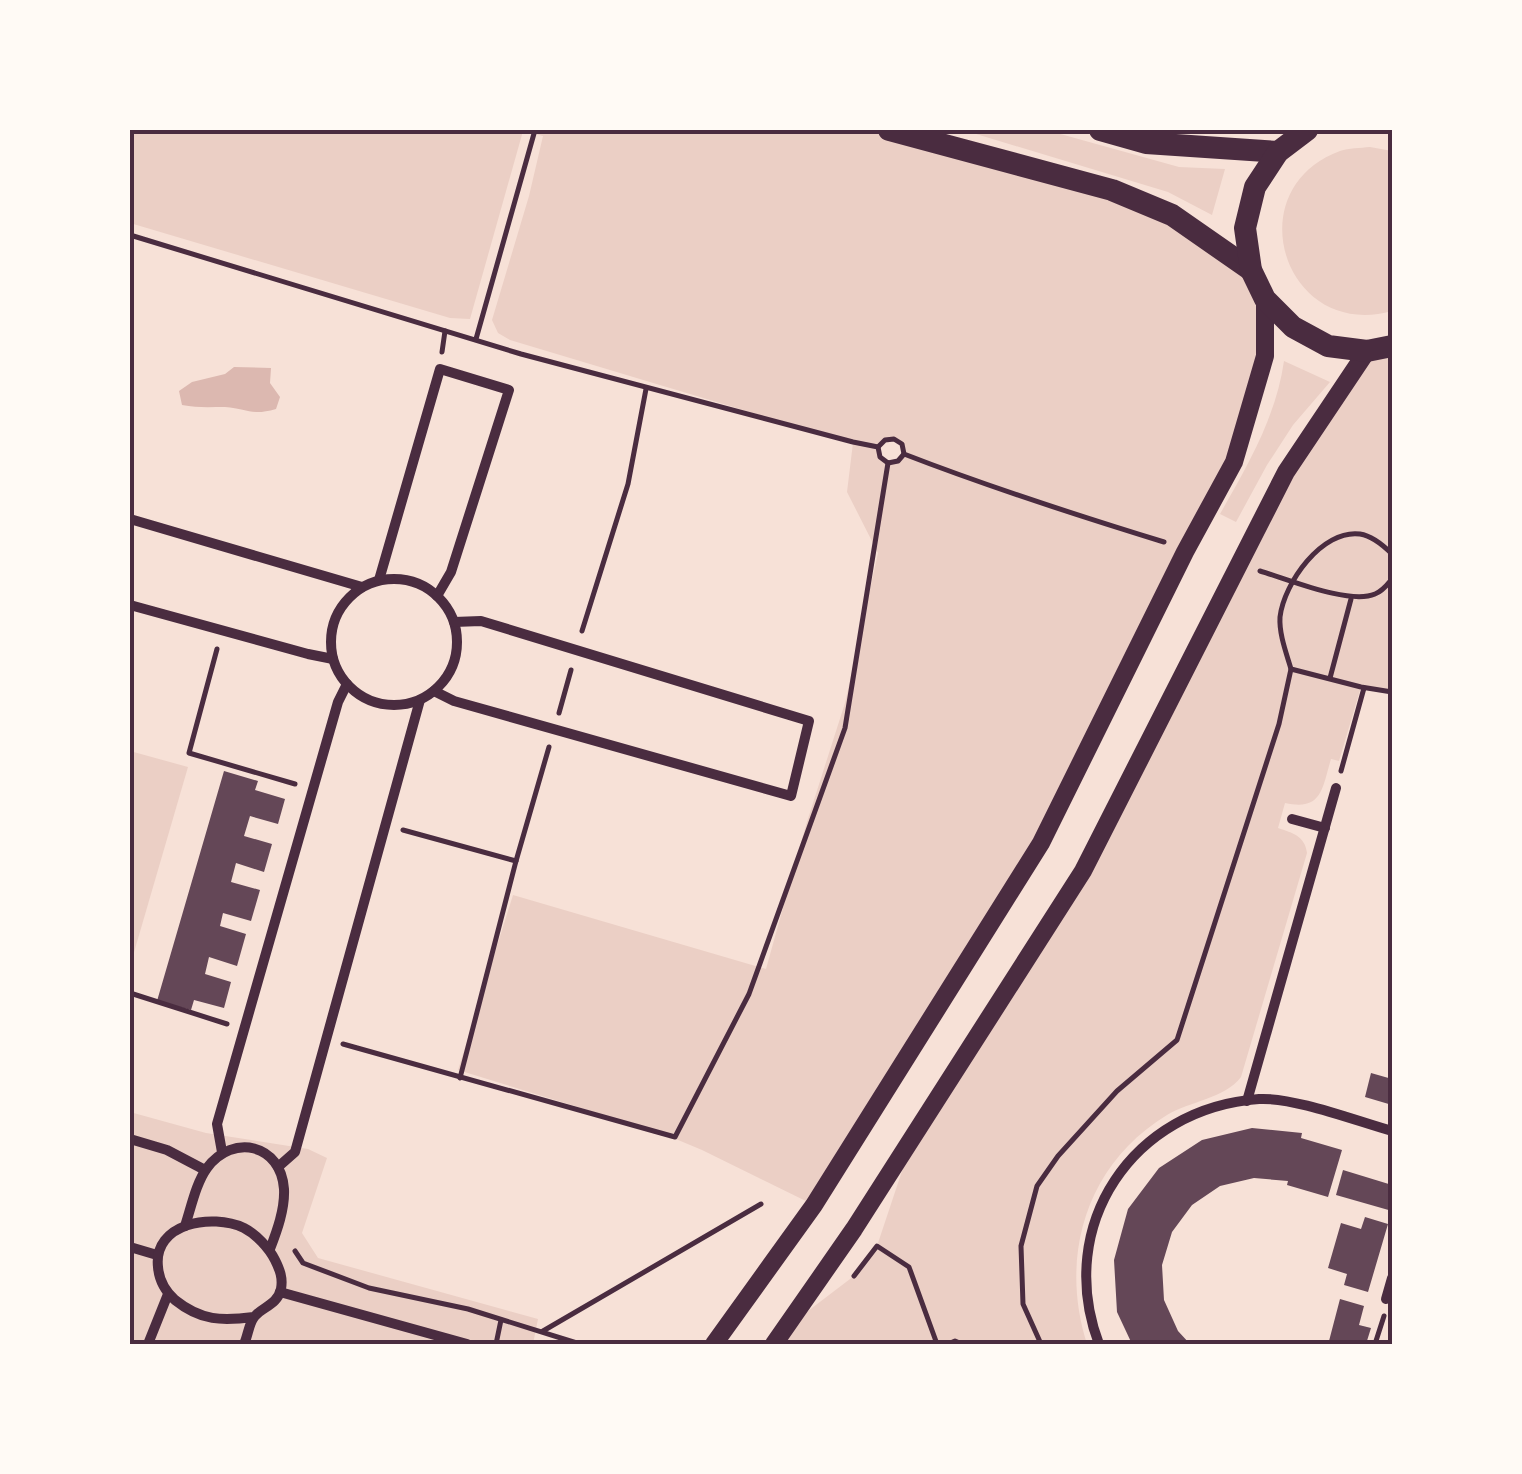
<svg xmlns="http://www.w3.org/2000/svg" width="1522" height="1474" font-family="Jost,sans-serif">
<rect width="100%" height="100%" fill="#f7e1d7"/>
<g fill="#ebcfc5" fill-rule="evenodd">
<path d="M130,130h759l223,60 139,80 14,86 -31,106 -142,281 -278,462 -112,-55 -43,-18 -201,-62 55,-175 253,74 40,-144 39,-122 33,-150 -31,-61 6,-49 -343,-103 -12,-7 -6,-13 37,-124 14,-60 -20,-5 -53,188 -20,-1 -320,-95zM890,438l9,3 5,13 -11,9 -13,-6 -2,-10z"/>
<polygon points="963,130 1046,130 1179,167 1225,169 1212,215 1168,192"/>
<path d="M1370,147l22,4v160c-108,30 -156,-122 -52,-160 9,-3 20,-3 30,-4z"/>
<path d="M1392,346v346l-31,-5 -22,74 -8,-2c-9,30 -9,52 -46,44l-7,25c15,5 27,8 29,25l-66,224c-17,22 -51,24 -74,38 -81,49 -108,142 -80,229h-313l9,-14 71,-54 23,-30 36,-108 170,-267 180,-356 104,-164z"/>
<path d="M1284,361l46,21 -37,43 -26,40 -31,57 -16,-8c28,-49 56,-97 64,-153z"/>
<polygon points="130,751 188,767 130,966"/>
<polygon points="130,1112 206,1133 308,1149 327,1158 302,1233 318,1258 538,1319 533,1344 130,1344"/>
</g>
<path fill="#dcb8b0" d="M234,367l37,1 -1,15 10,14 -4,12c-24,7 -28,0 -51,-2 -15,0 -28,1 -43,-2l-3,-14 13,-9 33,-8z"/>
<g fill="#644757">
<polygon points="224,771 258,781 255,790 285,799 278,824 250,816 244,836 272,844 264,872 236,863 231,882 260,890 251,921 223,913 220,926 246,934 237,966 209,957 205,974 231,982 224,1008 194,1000 191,1010 157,1001"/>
<polygon points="1371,1073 1392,1079 1392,1105 1365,1097"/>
<polygon points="1252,1128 1302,1133 1301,1138 1342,1150 1328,1197 1287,1185 1288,1181 1254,1178 1220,1186 1192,1205 1172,1232 1162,1265 1164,1300 1178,1331 1190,1344 1132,1344 1117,1312 1114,1260 1128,1209 1159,1168 1202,1140"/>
<polygon points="1343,1170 1392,1185 1392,1211 1336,1195"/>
<polygon points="1365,1217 1388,1224 1368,1292 1344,1285 1347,1274 1328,1268 1341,1223 1361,1229"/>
<polygon points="1340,1299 1364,1306 1359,1325 1371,1328 1366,1344 1339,1344 1329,1341"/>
</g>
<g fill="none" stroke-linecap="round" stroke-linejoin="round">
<g stroke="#4a2c40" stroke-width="5">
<path d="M130,235l391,119 332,88 25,5 7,-7 9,-1 8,5 2,10c85,33 172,61 260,88"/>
<polyline points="476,339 535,130"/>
<polyline points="442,352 445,331"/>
<polyline points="878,447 880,457 888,463 898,461 904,454"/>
<path d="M1392,554c-8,-8 -19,-18 -32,-20 -38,-5 -76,49 -80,83 -1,17 6,35 11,52l70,18 31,5"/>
<path d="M1260,571c28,8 89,34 115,23 8,-3 12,-9 17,-15"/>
<polyline points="582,631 628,484 646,389"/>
<polyline points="217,649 189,753 295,784"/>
<polyline points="1330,678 1351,599"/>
<polyline points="559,713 571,670"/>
<polyline points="1341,771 1364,688"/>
<polyline points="403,830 516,861"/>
<polyline points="130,993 227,1024"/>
<polyline points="343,1044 675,1137 749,994 845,728 888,463"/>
<polyline points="460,1078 516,861 549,747"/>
<polyline points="295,1251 303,1263 369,1288 468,1309 580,1344"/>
<polyline points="854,1276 877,1246 909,1267 937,1344"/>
<polyline points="543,1331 761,1204"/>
<polyline points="496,1344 501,1320"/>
<polyline points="948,1344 955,1341 962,1344"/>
<polyline points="1041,1344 1023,1304 1021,1246 1037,1186 1058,1156 1117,1091 1177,1040 1279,724 1291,669"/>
<polyline points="1375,1344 1384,1316"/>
</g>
<g stroke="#4a2c40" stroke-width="10">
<polyline points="130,519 362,587"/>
<circle cx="394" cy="642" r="63"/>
<polyline points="379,580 440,369 509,390 451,572 437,596"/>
<polyline points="130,605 308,654 333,659"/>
<polyline points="434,691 454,701 791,796 809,721 481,621 454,622"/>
<polyline points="1292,819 1325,828"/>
<polyline points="1247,1101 1336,788"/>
<polyline points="130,1139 167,1150 205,1170"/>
<polyline points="222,1152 217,1124 338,702 347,684"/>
<polyline points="278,1167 295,1152 420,700"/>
<path d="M185,1226c6,-18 11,-43 22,-58 26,-35 74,-24 77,21 1,20 -7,42 -14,60"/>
<polyline points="130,1247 157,1255"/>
<polyline points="280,1292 467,1344"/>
<polyline points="1386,1299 1392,1278"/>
<polyline points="148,1344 168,1294"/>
<path d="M244,1344c4,-8 5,-22 11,-28 9,-10 22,-11 26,-27 2,-11 -1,-19 -6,-29 -6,-12 -19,-26 -31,-32 -32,-15 -91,-5 -86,39 1,13 7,24 17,33 26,21 47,21 79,17"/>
<path d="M1099,1344c-45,-119 34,-236 160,-245 35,-2 97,22 133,32"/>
</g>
<g stroke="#4a2c40" stroke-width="18">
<polyline points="714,1344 814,1205 1041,843 1185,552 1234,462 1265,356 1265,299"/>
<polyline points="774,1344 854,1229 1083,871 1286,472 1367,351"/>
</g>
<g stroke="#4a2c40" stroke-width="22">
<polyline points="889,130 1112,190 1172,215 1251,270"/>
<polyline points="1100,130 1146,143 1278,152"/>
<polyline points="1307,130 1278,152 1255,187 1245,228 1251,270 1265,299 1293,327 1328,346 1367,351 1392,346"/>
</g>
</g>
<rect width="1522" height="1474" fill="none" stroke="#fffaf5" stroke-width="265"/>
<rect x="132" y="132" width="1258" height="1210" fill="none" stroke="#4a2c40" stroke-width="4"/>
</svg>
